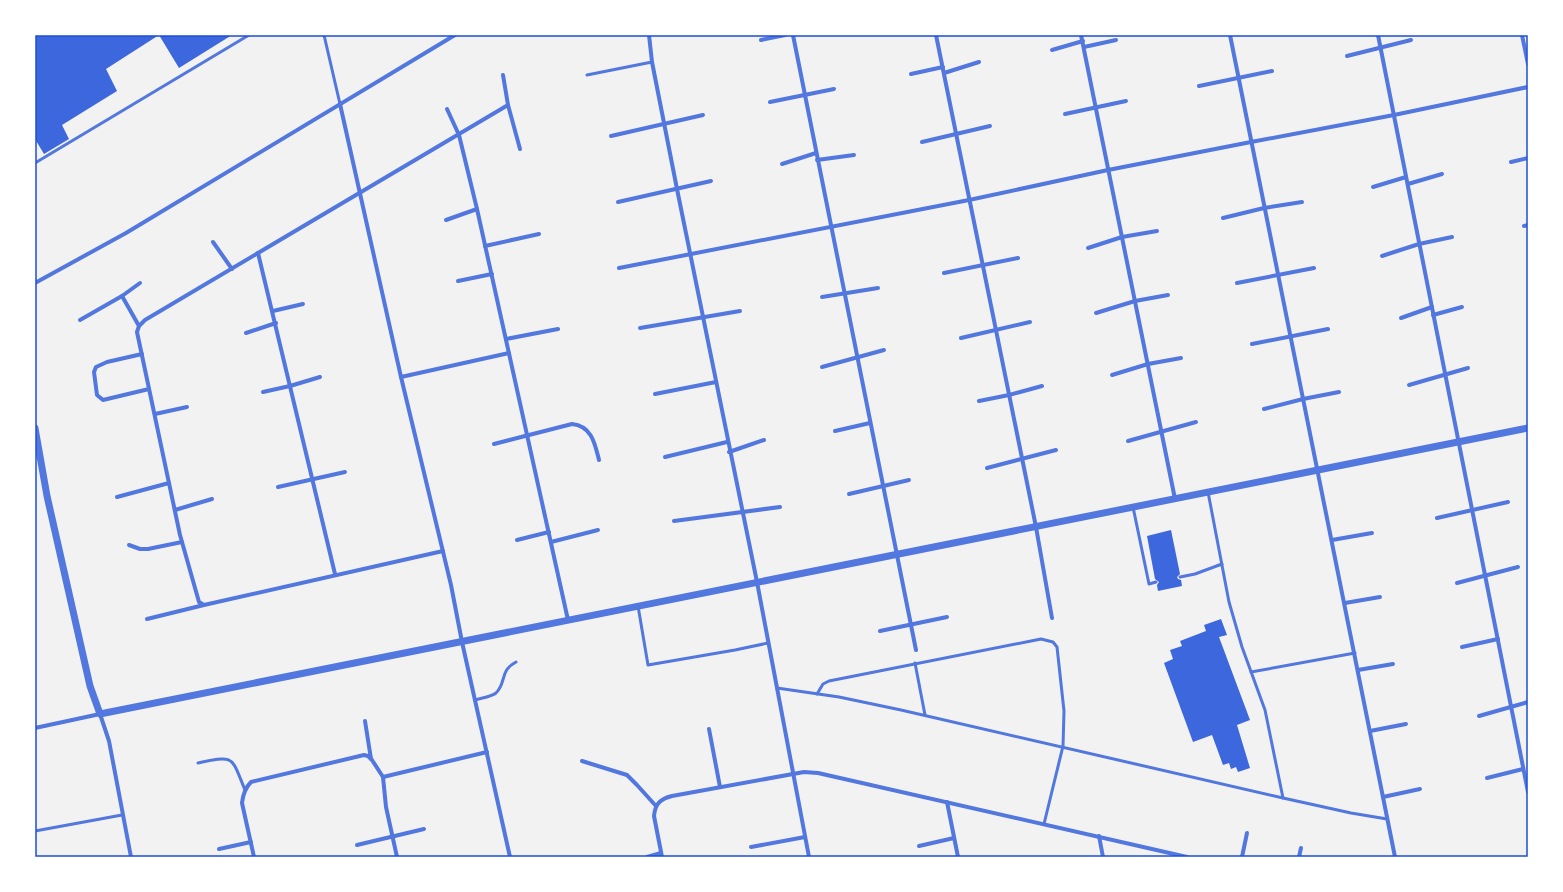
<svg xmlns="http://www.w3.org/2000/svg" width="1563" height="892" font-family="'Source Sans 3',sans-serif">
<rect width="100%" height="100%" fill="#f2f2f2"/>
<g fill="#3d67dc">
<polygon points="35,35 159,35 106,69 117,91 62,125 69,139 44,154 35,139"/>
<polygon points="159,35 232,35 179,68"/>
<polygon points="1171,530 1180,574 1177,577 1178,579 1181,580 1182,586 1158,591 1157,585 1159,582 1155,579 1147,536"/>
<polygon points="1221,619 1227,635 1219,637 1250,720 1237,725 1250,768 1238,772 1236,767 1231,769 1229,763 1223,765 1212,735 1193,742 1164,663 1173,659 1170,650 1182,646 1180,641 1206,631 1204,625"/>
</g>
<g fill="none" stroke-linecap="round" stroke-linejoin="round">
<g stroke="#5277de" stroke-width="3">
<polyline points="324,35 340,104"/>
<polyline points="587,75 652,62"/>
<polyline points="35,163 249,35"/>
<polyline points="1208,492 1229,602 1242,647 1265,710 1283,798"/>
<polyline points="1133,507 1149,584 1156,582"/>
<polyline points="1180,577 1195,574 1222,564"/>
<polyline points="638,606 648,665 735,650 768,643"/>
<polyline points="915,663 925,715"/>
<polyline points="1251,672 1355,653"/>
<polyline points="777,688 839,697 901,710 1283,798 1351,813 1387,819"/>
<polyline points="817,694 823,684 829,681 1041,639 1053,642 1057,647 1064,711 1063,746 1044,824"/>
<path d="M475,700c6,-2 16,-3 21,-7 11,-11 3,-22 20,-31"/>
<path d="M198,763c37,-8 33,-7 47,27"/>
<polyline points="35,831 122,815"/>
</g>
<g stroke="#5277de" stroke-width="4">
<polyline points="649,35 652,62 677,189 757,582 809,857"/>
<polyline points="793,35 916,650"/>
<polyline points="936,35 1036,527 1052,618"/>
<polyline points="1081,35 1175,499"/>
<polyline points="1230,35 1395,857"/>
<polyline points="1378,35 1528,792"/>
<polyline points="1522,35 1528,64"/>
<polyline points="761,40 785,35"/>
<polyline points="1084,47 1116,40"/>
<polyline points="1052,50 1083,41"/>
<polyline points="1347,56 1411,40"/>
<polyline points="944,73 979,62"/>
<polyline points="911,74 943,67"/>
<polyline points="503,75 508,105 520,149"/>
<polyline points="1199,86 1272,71"/>
<polyline points="770,102 834,89"/>
<polyline points="340,104 401,377 451,585 462,642 510,857"/>
<polyline points="447,109 459,135 477,209 568,620"/>
<polyline points="1065,114 1126,101"/>
<polyline points="611,136 703,115"/>
<polyline points="922,142 990,126"/>
<polyline points="817,160 854,155"/>
<polyline points="1511,162 1528,158"/>
<polyline points="782,164 816,153"/>
<polyline points="1408,184 1442,174"/>
<polyline points="1373,187 1406,177"/>
<polyline points="618,202 711,181"/>
<polyline points="1223,218 1264,208 1302,202"/>
<polyline points="446,220 477,209"/>
<polyline points="1524,226 1528,225"/>
<polyline points="213,242 232,269"/>
<polyline points="485,246 539,234"/>
<polyline points="1088,248 1122,237 1157,231"/>
<polyline points="258,253 335,574"/>
<polyline points="1382,256 1419,244 1452,237"/>
<polyline points="619,268 969,200 1108,170 1251,142 1394,115 1528,87"/>
<polyline points="944,273 1018,258"/>
<polyline points="458,281 492,274"/>
<polyline points="35,283 126,233 455,35"/>
<polyline points="1237,283 1314,268"/>
<polyline points="122,296 140,283"/>
<polyline points="822,297 878,288"/>
<polyline points="273,311 303,304"/>
<polyline points="1096,313 1135,301 1168,295"/>
<polyline points="1433,315 1462,307"/>
<polyline points="1401,318 1432,307"/>
<polyline points="80,320 122,296 139,326"/>
<polyline points="640,328 740,311"/>
<polyline points="246,333 276,323"/>
<polyline points="961,338 1030,322"/>
<polyline points="506,339 558,329"/>
<polyline points="1252,344 1328,329"/>
<polyline points="142,354 107,362 96,367 94,372 97,395 103,400 149,389"/>
<polyline points="822,367 884,350"/>
<polyline points="1112,375 1148,364 1181,358"/>
<polyline points="401,377 509,353"/>
<polyline points="1409,385 1468,368"/>
<polyline points="263,392 290,386 320,377"/>
<polyline points="655,394 716,382"/>
<polyline points="979,401 1009,395 1042,386"/>
<polyline points="1264,409 1303,399 1339,392"/>
<polyline points="155,414 187,407"/>
<polyline points="835,431 870,423"/>
<polyline points="1128,441 1196,422"/>
<path d="M494,444l78,-20c20,2 23,20 27,36"/>
<polyline points="729,452 764,440"/>
<polyline points="665,457 727,442"/>
<polyline points="987,468 1056,450"/>
<polyline points="278,487 345,472"/>
<polyline points="849,494 909,480"/>
<polyline points="117,497 169,483"/>
<polyline points="175,510 212,499"/>
<polyline points="1437,518 1508,502"/>
<polyline points="674,521 780,507"/>
<polyline points="517,540 549,532"/>
<polyline points="1332,540 1372,533"/>
<polyline points="551,542 598,530"/>
<polyline points="129,545 140,549 148,549 182,542"/>
<polyline points="443,551 204,605 199,602 180,535 137,332 139,326 145,320 508,105"/>
<polyline points="1457,583 1518,567"/>
<polyline points="1345,603 1380,597"/>
<polyline points="147,619 204,605"/>
<polyline points="880,631 947,617"/>
<polyline points="1462,647 1498,639"/>
<polyline points="1358,670 1393,664"/>
<polyline points="1479,716 1528,702"/>
<polyline points="365,721 371,759"/>
<polyline points="35,728 100,714 109,741 131,857"/>
<polyline points="709,729 720,787"/>
<polyline points="1370,731 1406,724"/>
<polyline points="582,761 627,775 637,785 656,806"/>
<polyline points="383,777 487,752"/>
<polyline points="1487,778 1523,769"/>
<polyline points="1383,797 1420,789"/>
<polyline points="947,802 958,857"/>
<polyline points="1099,836 1103,857"/>
<polyline points="357,845 424,829"/>
<polyline points="919,846 954,838"/>
<polyline points="751,847 805,837"/>
<polyline points="219,849 251,842"/>
<path d="M254,857l-12,-54c1,-9 3,-15 9,-21l113,-27 4,1 4,4 11,17 3,30 11,50"/>
<polyline points="647,857 661,853"/>
<path d="M662,857l-8,-41c1,-12 6,-17 18,-20l132,-24 14,1 369,84"/>
<polyline points="1242,857 1247,833"/>
<polyline points="1299,857 1301,848"/>
</g>
<polyline stroke="#5277de" stroke-width="7" points="35,428 47,496 90,686 100,714 1528,428"/>
</g>
<rect width="1563" height="892" fill="none" stroke="#ffffff" stroke-width="72"/>
<rect x="36" y="36" width="1491" height="820" fill="none" stroke="#1d4ed8" stroke-width="1.5"/>
</svg>
